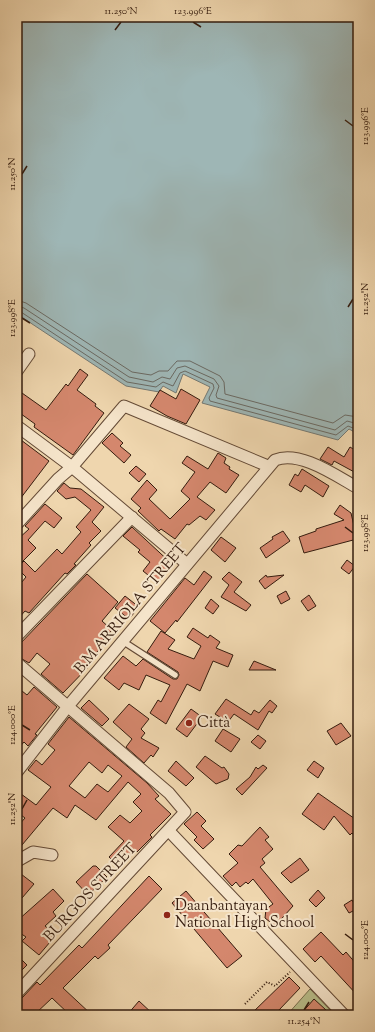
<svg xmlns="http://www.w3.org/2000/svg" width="375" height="1032" font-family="'Sorts Mill Goudy',serif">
<rect width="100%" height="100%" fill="#efd6ae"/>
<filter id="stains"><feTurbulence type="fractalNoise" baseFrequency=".005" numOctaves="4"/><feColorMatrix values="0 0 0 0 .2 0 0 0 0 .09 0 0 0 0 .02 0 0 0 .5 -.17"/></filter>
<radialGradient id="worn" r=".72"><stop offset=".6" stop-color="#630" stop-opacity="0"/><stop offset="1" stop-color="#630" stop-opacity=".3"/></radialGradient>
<polygon fill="#b9be8b" stroke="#776d4c" points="310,989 335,1015 287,1015"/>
<polygon fill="#9eb6b5" stroke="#747872" points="17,17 358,17 358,434 349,429 338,440 202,403 210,387 183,374 176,393 163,386 159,392 126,386 17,314"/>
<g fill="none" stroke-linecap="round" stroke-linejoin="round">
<g stroke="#6a6962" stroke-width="1">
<polyline points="17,300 26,303 132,372 151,375 159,371 168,371 177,361 190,361 220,376 224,382 225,394 333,423 345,415 358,417"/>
<polyline points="17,306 24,308 129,377 153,382 162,377 170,379 177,368 185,366 214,379 219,386 216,395 217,398 335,430 347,421 358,424"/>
<polyline points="17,311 21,312 127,382 156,387 163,382 173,386 180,373 185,371 213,384 214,388 209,398 210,401 336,435 348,426 358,430"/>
</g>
</g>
<g fill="#d4876d" stroke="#351c0e" fill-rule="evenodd">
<polygon points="80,369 88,375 77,390 96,404 95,406 104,413 73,455 34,427 35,424 17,411 17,400 22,393 46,410 66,384 68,386"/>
<polygon points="181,389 200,400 186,424 167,416 150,406 160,390 176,399"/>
<polygon points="112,433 123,443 120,446 131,455 124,463 102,443"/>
<polygon points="17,437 49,461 17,503"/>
<polygon points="328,447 344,457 350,447 358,452 358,474 334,461 332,465 320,459"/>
<polygon points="218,453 226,458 224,463 230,467 229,469 239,475 226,493 210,482 197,497 215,510 206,520 200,516 189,525 187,524 175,539 161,529 159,531 138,511 141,508 131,499 147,480 157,490 149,499 170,519 190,499 181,491 195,472 182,463 187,456 208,469"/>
<polygon points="136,466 146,474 139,482 129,473"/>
<polygon points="302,469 329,486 323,497 305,485 301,492 289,485 295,474 298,476"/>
<polygon points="64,483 70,488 81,489 104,507 92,522 101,531 89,543 91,545 74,564 76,565 67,574 65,573 29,613 25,611 17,620 17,588 26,577 17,568 24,561 35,572 57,549 62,554 81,532 76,527 91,510 75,497 66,499 57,491"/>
<polygon points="45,504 62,518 54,528 45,521 28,540 36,548 17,567 17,540 29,529 25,526"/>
<polygon points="340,505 351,513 357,539 304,553 299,537 316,531 316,529 344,520 334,514"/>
<polygon points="132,527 173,565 158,583 143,571 150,562 138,552 140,550 123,536"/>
<polygon points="283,531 290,541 266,558 260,548 273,539 272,537"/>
<polygon points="221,537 236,548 225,562 211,550"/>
<polygon points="347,560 355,566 349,574 341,568"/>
<polygon points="204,571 212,577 177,622 176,620 165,633 150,621 185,578 194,585"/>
<polygon points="229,572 242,582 234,592 251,605 246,611 221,597 229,585 222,579"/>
<polygon points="87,574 118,602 102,621 112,630 98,646 100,649 90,660 93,662 63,693 41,674 50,664 37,653 29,663 17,656 17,647"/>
<polygon points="266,575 267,577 284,575 265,589 259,581"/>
<polygon points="286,591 290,599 281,604 277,596"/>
<polygon points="309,595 316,606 308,611 301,601"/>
<polygon points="125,596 139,607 129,619 115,608"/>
<polygon points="211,599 219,606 213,614 205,608"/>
<polygon points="193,628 208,638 210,635 220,642 216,648 233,655 228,667 213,661 200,691 187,684 166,724 150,713 158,700 161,702 170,685 146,675 139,690 124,683 119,690 104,678 123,656 136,666 143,659 173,679 177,679 179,675 178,672 147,652 161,631 175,640 168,649 194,659 201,646 187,637"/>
<polygon points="254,661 276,670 249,670"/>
<polygon points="17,687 27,695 34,687 57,707 35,734 37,735 28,746 24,742 17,750"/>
<polygon points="226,699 251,715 254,710 259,713 270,700 277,706 272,713 269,711 258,730 234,714 228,722 215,714"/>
<polygon points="89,700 109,719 102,726 81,708"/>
<polygon points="129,704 149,719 141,729 145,733 141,738 159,748 153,757 151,755 144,763 126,747 132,739 113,722"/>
<polygon points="191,709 202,717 187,737 176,729"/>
<path d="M69,717l78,66 12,13 -4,3 16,15 -21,21 2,2 -15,15 -3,-2 -15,17 -10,-10 15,-16 -16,-14 12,-12 10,8 12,-12 -9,-9 8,-8 -13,-12 -32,38 -21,-15 -8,13 -14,-10 -36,43v-24l8,-9 -8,-6v-21l19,14 15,-18 -23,-17 8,-10 6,5 13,-15 -7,-6zM89,762l13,11 6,-8 14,11 -14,16 -11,-8 -12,14 -16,-12z"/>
<polygon points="341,723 351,736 336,745 327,731"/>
<polygon points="223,729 240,739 231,752 215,741"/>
<polygon points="258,735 266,741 260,749 251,742"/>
<polygon points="205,756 222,768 224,767 229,774 228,779 216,784 196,767"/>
<polygon points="176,761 194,778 186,786 168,771"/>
<polygon points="314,761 324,768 318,778 307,770"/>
<polygon points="263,765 267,768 242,795 236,789 250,777 256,767 258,769"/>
<polygon points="318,793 358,821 358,840 352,833 350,835 334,816 324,830 302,814"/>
<polygon points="197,812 206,821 201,826 214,839 203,849 194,840 197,837 184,824"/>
<polygon points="260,827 269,837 265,840 273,849 262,859 265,863 260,867 293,906 275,926 265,918 266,909 273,904 253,879 248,884 246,882 240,887 236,882 232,886 223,876 238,863 229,854 238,845 242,846"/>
<polygon points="300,858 309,870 291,883 281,873"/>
<polygon points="93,866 96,866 107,877 88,895 76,882"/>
<polygon points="21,874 34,884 22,898 17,894 17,879"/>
<polygon points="149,876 162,889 108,945 110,948 98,959 95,956 63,988 92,1015 70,1015 52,998 34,1015 17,1015 17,1000 22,998 37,982 40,985 79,945 82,948"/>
<polygon points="53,889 64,901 53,912 56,916 45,926 56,935 39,955 22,941 26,937 17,931 17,921"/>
<polygon points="318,890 325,898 316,907 309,900"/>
<polygon points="186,891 242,956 227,968 172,903"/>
<polygon points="352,900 357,909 349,913 344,905"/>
<polygon points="321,932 343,955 346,952 358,966 358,996 321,956 315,962 303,949"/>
<polygon points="17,955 27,965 17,975"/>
<polygon points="289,977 300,988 279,1010 273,1015 250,1015"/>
<polygon points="314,999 326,1010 321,1015 300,1015"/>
<polygon points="139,1001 154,1015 127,1015"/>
</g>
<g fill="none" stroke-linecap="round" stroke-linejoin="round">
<g stroke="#644a36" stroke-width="8">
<polyline id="service" points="124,642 175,675"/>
</g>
<g stroke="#644a36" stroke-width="13">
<g id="minor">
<polyline points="17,371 29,354"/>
<polyline points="17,426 72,467 187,564"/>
<polyline points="17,524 58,479 72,467 124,406 268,466"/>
<polyline points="17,636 132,517"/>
<polyline points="17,663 169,793 185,812 17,993"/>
<path d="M17,772l52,-67 206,-245c25,-10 61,16 83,28"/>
<polyline points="169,831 344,1015"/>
<polyline points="17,859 19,860 33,852 52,855"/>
</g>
</g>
<polyline stroke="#351c0e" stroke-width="2" stroke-dasharray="1 2" stroke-linecap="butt" points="245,1004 267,982 275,986 290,972"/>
<use href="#service" stroke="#f5e4ca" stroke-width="5.5"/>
<use href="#minor" stroke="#f5e4ca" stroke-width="11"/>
</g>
<path fill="none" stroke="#351c0e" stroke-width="1.5" d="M193,22l8,5M115,30l6,-8M345,120l8,6M22,174l5,-8M348,307l5,-8M22,318l8,5M345,527l8,6M22,725l8,5M22,809l5,-9M345,934l8,6M304,1010l5,-8"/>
<g fill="#8f2418" stroke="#f5e4ca" stroke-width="1.5">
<circle cx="189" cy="723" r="4"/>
<circle cx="167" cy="915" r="4"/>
</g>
<g text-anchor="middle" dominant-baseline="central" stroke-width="4" stroke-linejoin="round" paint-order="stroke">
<g font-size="15" fill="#351c0e" stroke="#f5e4ca">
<text transform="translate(131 609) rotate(-50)">B.M ARRIOLA STREET</text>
<text transform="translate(91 893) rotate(-47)">BURGOS STREET</text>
</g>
<g font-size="15" fill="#351c0e" stroke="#f5e4ca" text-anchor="start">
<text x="197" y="723">Città</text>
<text x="175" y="906">Daanbantayan<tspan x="175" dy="17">National High School</tspan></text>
</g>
</g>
<rect width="375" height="1032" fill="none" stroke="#efd6ae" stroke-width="44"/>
<rect x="22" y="22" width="331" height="988" fill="none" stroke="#351c0e" stroke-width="1.5"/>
<g font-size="10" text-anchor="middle" fill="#351c0e">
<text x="121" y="14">11.250°N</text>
<text x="193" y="14">123.996°E</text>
<text transform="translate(364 126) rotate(-90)" y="4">123.996°E</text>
<text transform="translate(11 174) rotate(-90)" y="4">11.250°N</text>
<text transform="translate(364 299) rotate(-90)" y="4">11.252°N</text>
<text transform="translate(11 318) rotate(-90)" y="4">123.998°E</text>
<text transform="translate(364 533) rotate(-90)" y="4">123.998°E</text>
<text transform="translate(11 725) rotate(-90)" y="4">124.000°E</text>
<text transform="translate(11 809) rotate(-90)" y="4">11.252°N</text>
<text transform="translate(364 940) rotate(-90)" y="4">124.000°E</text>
<text x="304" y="1024">11.254°N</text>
</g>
<rect width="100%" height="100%" filter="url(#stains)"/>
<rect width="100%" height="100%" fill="url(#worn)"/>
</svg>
